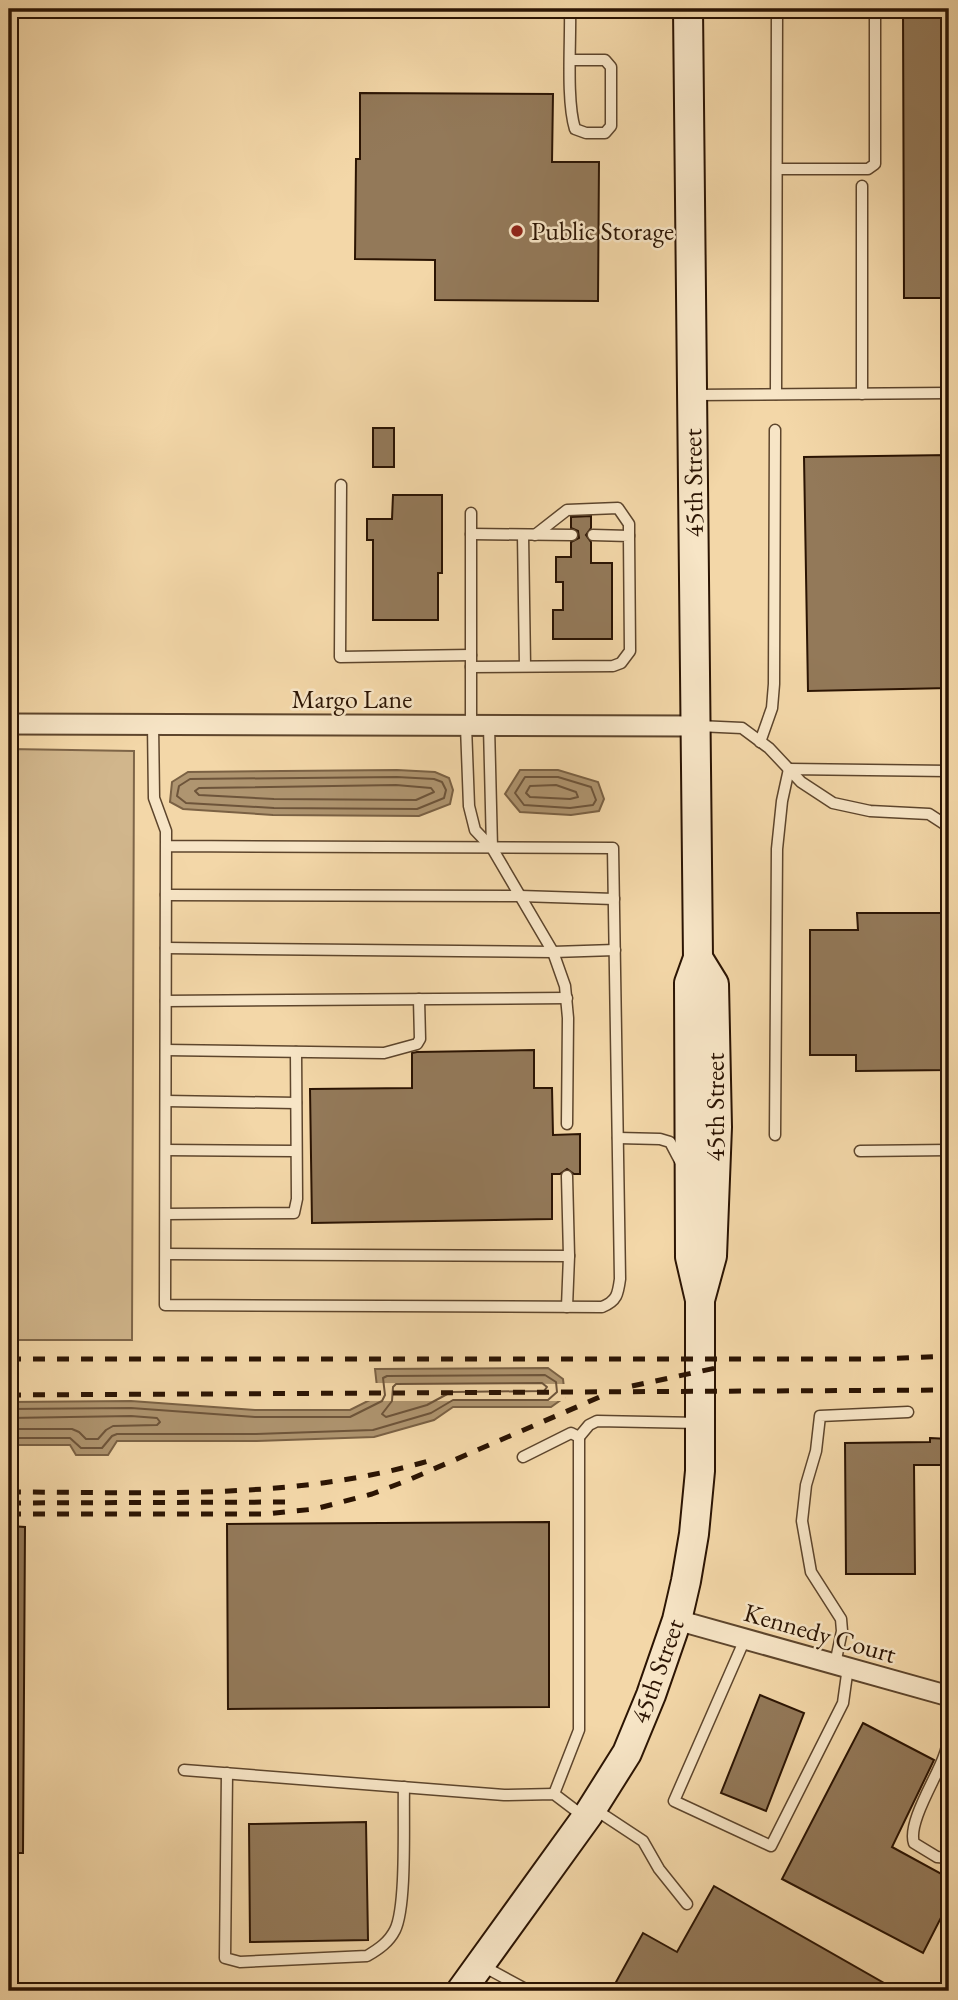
<svg xmlns="http://www.w3.org/2000/svg" width="958" height="2000" font-family="'EB Garamond',serif">
<rect width="100%" height="100%" fill="#f3d7a8"/>
<filter id="stains"><feTurbulence type="fractalNoise" baseFrequency=".00286" numOctaves="4"/><feColorMatrix values="0 0 0 0 .2 0 0 0 0 .09 0 0 0 0 .02 0 0 0 .5 -.17"/></filter>
<radialGradient id="worn" r=".72"><stop offset=".6" stop-color="#630" stop-opacity="0"/><stop offset="1" stop-color="#630" stop-opacity=".3"/></radialGradient>
<polygon fill="#d1b68c" stroke="#7e6548" stroke-width="2" points="9,749 134,751 132,1340 9,1340"/>
<g fill="#af9570" stroke="#7a6144" stroke-width="2">
<polygon points="397,770 435,772 449,778 453,790 450,804 419,816 273,815 183,809 170,802 172,782 188,772"/>
<polygon points="520,770 558,770 598,782 604,799 599,811 571,815 520,812 505,794"/>
<polygon points="548,1368 563,1379 565,1397 551,1407 453,1407 434,1420 374,1437 257,1441 117,1441 108,1455 76,1455 70,1445 9,1445 9,1402 131,1401 255,1410 350,1410 378,1396 375,1369"/>
</g>
<polygon fill="#f3d7a8" points="373,1383 567,1384 569,1397 565,1398 565,1401 361,1401 374,1394"/>
<g fill="none" stroke-linecap="round" stroke-linejoin="round">
<g stroke="#6d543a" stroke-width="2">
<polygon points="397,777 434,779 442,782 446,790 444,798 417,809 274,808 186,803 177,796 179,786 190,779"/>
<polygon points="525,777 558,777 591,787 596,800 593,805 570,808 524,805 515,793"/>
<polygon points="396,785 431,788 434,792 416,800 274,799 199,795 195,791 199,788"/>
<polygon points="556,785 576,792 578,797 570,799 530,797 526,793 530,786"/>
<polygon points="542,1383 547,1387 544,1391 451,1392 427,1405 386,1417 382,1414 392,1401 393,1387 396,1384"/>
<polyline points="9,1409 131,1408 255,1417 350,1417 382,1401 385,1395 383,1378 387,1376 545,1375 556,1382 557,1392 548,1400 453,1400 431,1413 373,1430 256,1434 117,1434 112,1436 102,1448 81,1448 70,1438 9,1438"/>
<polyline points="9,1418 131,1416 157,1418 160,1422 157,1425 113,1426 106,1430 98,1439 86,1439 79,1432 72,1429 9,1429"/>
</g>
</g>
<g fill="#937959" stroke="#2b1403" stroke-width="2">
<polygon points="903,9 949,9 949,298 904,298"/>
<polygon points="360,93 553,94 552,162 599,162 598,301 435,300 435,260 355,259 356,159 360,159"/>
<rect x="373" y="428" width="21" height="39"/>
<polygon points="949,455 949,688 808,691 804,457"/>
<polygon points="393,495 442,495 442,573 438,573 438,620 373,620 373,540 367,540 367,519 392,519"/>
<polygon points="591,516 591,528 586,535 591,542 591,563 612,563 612,639 553,639 553,610 563,610 563,582 556,582 556,557 571,557 571,542 579,538 578,531 571,528 571,517"/>
<polygon points="857,913 949,913 949,1070 856,1071 856,1055 810,1055 810,930 858,930"/>
<polygon points="534,1050 534,1088 552,1088 553,1135 580,1134 580,1174 574,1174 567,1169 560,1174 552,1174 552,1219 312,1223 310,1089 412,1088 412,1053 417,1052"/>
<polygon points="930,1438 949,1439 949,1465 914,1465 915,1574 846,1574 845,1443 930,1442"/>
<polygon points="549,1522 549,1707 228,1709 227,1524"/>
<polygon points="9,1526 25,1527 23,1853 9,1853"/>
<polygon points="760,1695 804,1713 766,1811 721,1793"/>
<polygon points="863,1723 934,1760 892,1847 949,1878 949,1902 923,1953 782,1879"/>
<polygon points="366,1822 368,1940 250,1942 249,1824"/>
<polygon points="714,1886 898,1991 632,1991 616,1982 643,1933 677,1952"/>
</g>
<g fill="none" stroke-linecap="round" stroke-linejoin="round">
<g stroke="#5d452c" stroke-width="13">
<g id="service">
<path d="M570,9c1,32 -4,91 5,120l11,4h19l6,-7v-59l-6,-7h-34"/>
<polyline points="862,186 862,394"/>
<polyline points="776,394 777,10 870,10 875,17 875,164 868,169 777,169"/>
<polyline points="693,395 949,393"/>
<polyline points="341,485 340,657 471,655"/>
<polyline points="471,513 471,726"/>
<polyline points="471,534 572,535"/>
<polyline points="523,535 525,666"/>
<polyline points="535,535 567,510 618,508 629,524 629,536"/>
<polyline points="471,667 613,666 621,663 630,651 629,536 593,535"/>
<path d="M153,724l1,74 12,33 -1,474 437,2c15,-6 16,-13 18,-28l-7,-431 -447,-2"/>
<polyline points="466,726 469,806 475,830 492,848 553,952 565,986 568,1018 567,1124"/>
<polyline points="489,726 492,848"/>
<polyline points="698,726 742,728 769,748 801,782 833,803 870,811 929,814 949,827"/>
<polyline points="760,742 772,708 774,684 775,430"/>
<polyline points="166,895 520,896 614,899"/>
<polyline points="166,948 553,952 615,950"/>
<polyline points="166,1001 567,998"/>
<polyline points="166,1050 384,1053 417,1044 420,1039 419,999"/>
<polyline points="166,1101 296,1103"/>
<polyline points="775,1135 777,849 782,801 789,769 949,771"/>
<polyline points="618,1138 660,1139 670,1142 681,1163"/>
<polyline points="166,1150 296,1151"/>
<polyline points="860,1151 949,1150"/>
<polyline points="567,1176 569,1256 567,1307"/>
<polyline points="166,1214 294,1213 297,1199 296,1052"/>
<polyline points="166,1254 569,1256"/>
<polyline points="579,1437 589,1425 597,1421 699,1423"/>
<polyline points="523,1457 571,1433 579,1437 579,1730 554,1794"/>
<polyline points="745,1639 674,1801 771,1846 843,1703 848,1667"/>
<polyline points="835,1664 842,1631 841,1619 811,1572 802,1521 806,1485 816,1451 820,1416 908,1412"/>
<path d="M949,1734c-1,7 -2,15 -5,22 -7,21 -37,67 -30,87l23,14 12,1"/>
<polyline points="184,1770 504,1795 554,1794 583,1816"/>
<path d="M227,1773l-2,185 15,4 127,-6c12,-7 22,-14 28,-26 12,-24 8,-112 9,-143"/>
<polyline points="593,1808 643,1841 659,1869 687,1904"/>
<polyline points="481,1965 529,1991"/>
</g>
</g>
<g stroke="#5d452c" stroke-width="23">
<g id="minor">
<polyline points="9,724 696,726"/>
<polyline points="677,1620 949,1696"/>
</g>
</g>
<g stroke="#2b1403" stroke-width="32">
<g id="secondary">
<polyline points="688,9 698,958 689,983 690,1257 700,1300"/>
<polyline points="461,1991 588,1815 627,1753 651,1695 677,1620 686,1581 694,1534 700,1471 700,1300 712,1256 717,1127 714,984 698,958"/>
</g>
</g>
<use href="#service" stroke="#f7e5c6" stroke-width="10"/>
<use href="#minor" stroke="#f7e5c6" stroke-width="19"/>
<use href="#secondary" stroke="#f7e5c6" stroke-width="28"/>
<g stroke="#2b1403" stroke-width="5" stroke-dasharray="12 12" stroke-linecap="butt">
<polyline points="9,1359 881,1359 949,1356"/>
<polyline points="632,1386 725,1366"/>
<polyline points="9,1395 949,1390"/>
<path d="M9,1492c142,0 288,9 426,-33"/>
<polyline points="9,1503 296,1502"/>
<polyline points="9,1514 266,1514 315,1509 372,1494 406,1481 602,1396"/>
</g>
</g>
<circle fill="#8f2418" stroke="#f7e5c6" stroke-width="2.5" cx="517" cy="231" r="7"/>
<g text-anchor="middle" dominant-baseline="central" stroke-width="5" stroke-linejoin="round" paint-order="stroke">
<g font-size="26" fill="#2b1403" stroke="#f7e5c6" text-anchor="start">
<text x="531" y="231">Public Storage</text>
</g>
<g font-size="26" fill="#2b1403" stroke="#f7e5c6">
<text transform="translate(693 483) rotate(-91)">45th Street</text>
<text x="352" y="699">Margo Lane</text>
<text transform="translate(715 1107) rotate(-90)">45th Street</text>
<text transform="translate(820 1633) rotate(16)">Kennedy Court</text>
<text transform="translate(657 1671) rotate(-70)">45th Street</text>
</g>
</g>
<rect width="958" height="2000" fill="none" stroke="#f3d7a8" stroke-width="35"/>
<rect x="10" y="10" width="937" height="1979" fill="none" stroke="#2b1403" stroke-width="3.5"/>
<rect x="18" y="18" width="923" height="1965" fill="none" stroke="#2b1403" stroke-width="2"/>
<rect width="100%" height="100%" filter="url(#stains)"/>
<rect width="100%" height="100%" fill="url(#worn)"/>
</svg>
